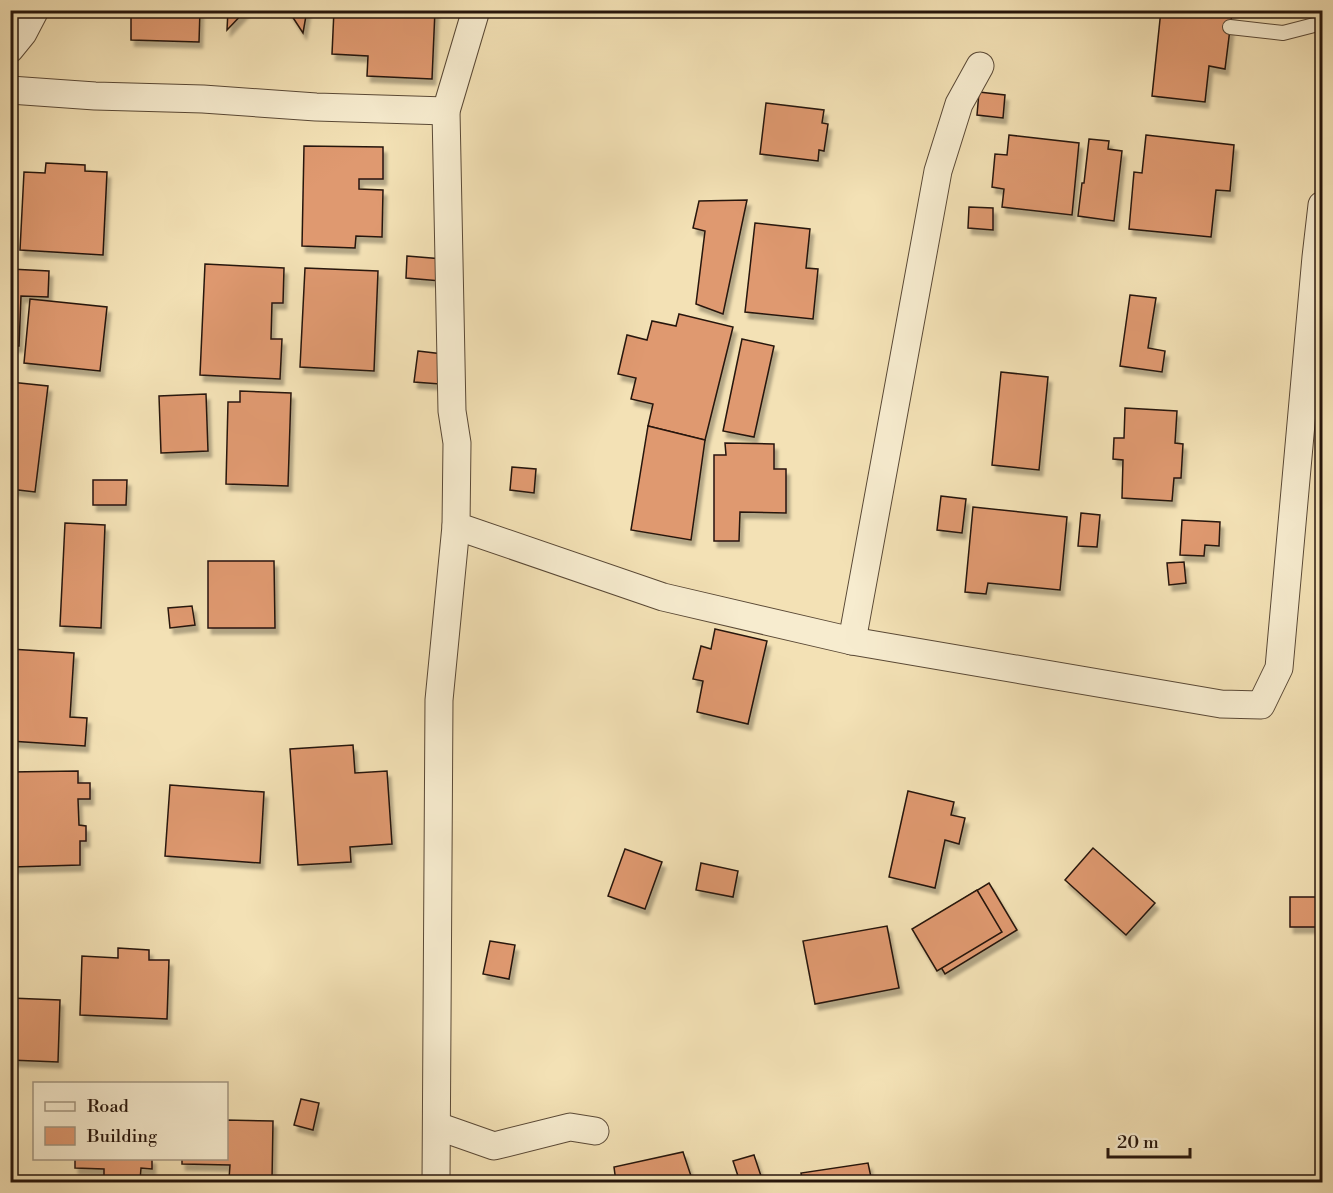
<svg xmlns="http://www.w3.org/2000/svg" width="1333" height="1193" font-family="'Libre Bodoni',serif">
<defs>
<filter id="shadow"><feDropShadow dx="3.5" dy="6" stdDeviation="1.5" flood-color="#0004"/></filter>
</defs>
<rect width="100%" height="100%" fill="#f3e1b5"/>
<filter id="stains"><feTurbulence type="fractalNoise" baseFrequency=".00333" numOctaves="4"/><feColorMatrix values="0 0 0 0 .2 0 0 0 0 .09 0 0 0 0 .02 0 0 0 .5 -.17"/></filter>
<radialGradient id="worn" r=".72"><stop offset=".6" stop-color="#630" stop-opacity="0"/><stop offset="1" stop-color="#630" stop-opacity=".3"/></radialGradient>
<g fill="#df9970" stroke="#27160c" stroke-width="1.5" filter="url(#shadow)">
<polygon points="131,10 200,10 199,42 131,40"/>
<polygon points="228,10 246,10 227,30"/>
<polygon points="288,10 307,10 303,33"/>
<polygon points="334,10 435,10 432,79 367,76 368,56 332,54"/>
<polygon points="1161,10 1207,10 1232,13 1225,69 1209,66 1205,102 1152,96"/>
<polygon points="979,92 1005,95 1003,118 977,115"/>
<polygon points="766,103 824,110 822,123 828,124 824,151 819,150 818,161 760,154"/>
<polygon points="1009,135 1079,143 1072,215 1002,207 1004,189 992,187 995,154 1007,155"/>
<polygon points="1146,135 1234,145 1230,191 1216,190 1211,237 1129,229 1134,172 1142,173"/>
<polygon points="1089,139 1109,141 1108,149 1122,151 1114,221 1078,216 1082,183 1084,183"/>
<polygon points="304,146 383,147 383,179 359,179 359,189 383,190 382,237 356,236 355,248 302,246"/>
<polygon points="46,163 85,165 85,171 107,172 103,255 20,250 24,172 45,173"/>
<polygon points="747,200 723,314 696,304 705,231 693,228 699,201"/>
<polygon points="969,207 993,208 993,230 968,228"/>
<polygon points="755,223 810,229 806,268 818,269 813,319 745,312"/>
<polygon points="407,256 443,259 441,281 406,278"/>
<polygon points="205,264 284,268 283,303 272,303 271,339 282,339 280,379 200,375"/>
<polygon points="305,268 378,271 374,371 300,367"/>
<polygon points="10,269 49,271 48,297 21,296 19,346 10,346"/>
<polygon points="1130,295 1156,298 1148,348 1165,351 1162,372 1120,366"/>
<polygon points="30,299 107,307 100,371 24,363"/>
<polygon points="679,314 733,327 705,440 648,426 653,404 631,399 636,378 618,374 627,335 647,340 652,321 676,326"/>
<polygon points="742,339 774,346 754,437 723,431"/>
<polygon points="418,351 443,354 440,384 414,382"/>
<polygon points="1001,372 1048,377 1039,470 992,465"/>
<polygon points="10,382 48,386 35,492 10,489"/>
<polygon points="240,391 291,393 288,486 226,484 228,402 240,402"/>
<polygon points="206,394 208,451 161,453 159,396"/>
<polygon points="1125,408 1177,411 1175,443 1183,444 1181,478 1174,478 1172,501 1122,498 1123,460 1113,459 1114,438 1124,438"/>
<polygon points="648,426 705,440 691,540 631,530"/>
<polygon points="725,443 774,444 774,469 786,469 786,513 740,512 739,541 714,541 714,455 726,455"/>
<polygon points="512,467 536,469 534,493 510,490"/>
<polygon points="93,480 127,480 126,505 93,505"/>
<polygon points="941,496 966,499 962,533 937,530"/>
<polygon points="973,507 1067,517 1060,590 988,583 986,594 965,592"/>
<polygon points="1081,513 1100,515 1097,547 1078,546"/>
<polygon points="1182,520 1220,522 1219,546 1205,545 1204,556 1180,555"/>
<polygon points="65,523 105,525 101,628 60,626"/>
<polygon points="208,561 274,561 275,628 208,628"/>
<polygon points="1184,562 1186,583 1169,585 1167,563"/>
<polygon points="192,606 195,625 170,628 168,608"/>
<polygon points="715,629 767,641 748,724 697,712 703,681 693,679 701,646 711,649"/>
<polygon points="10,649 74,653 70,717 87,718 85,746 10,741"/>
<polygon points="353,745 355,773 387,771 392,844 350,847 351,862 298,865 290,749"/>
<polygon points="78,771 78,783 90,783 90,799 78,799 79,825 86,826 86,841 80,841 80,865 12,867 10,772"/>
<polygon points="170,785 264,792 260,863 165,856"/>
<polygon points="908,791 954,802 951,815 965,818 959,844 945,840 935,888 889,877"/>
<polygon points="1093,848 1155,903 1126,935 1065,880"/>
<polygon points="625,849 662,862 645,909 608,896"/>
<polygon points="701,863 738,871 733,897 696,890"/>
<polygon points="989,883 1017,930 945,974 917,927"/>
<polygon points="977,890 1002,932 937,971 912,929"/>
<rect x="1290" y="897" width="32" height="30"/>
<polygon points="887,926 899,988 815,1004 803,941"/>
<polygon points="490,941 515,945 509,979 483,974"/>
<polygon points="118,948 149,950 149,960 169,960 167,1019 80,1015 82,956 118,958"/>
<polygon points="10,998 60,1000 58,1062 10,1060"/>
<polygon points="301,1099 319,1103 313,1130 294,1125"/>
<polygon points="226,1120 273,1121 272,1180 229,1179 230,1165 182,1164 182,1158 226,1158"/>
<polygon points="683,1152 693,1182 616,1182 614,1167"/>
<polygon points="754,1155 763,1182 740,1182 733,1161"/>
<polygon points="75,1158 152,1158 152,1169 141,1168 140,1180 126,1180 126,1182 104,1182 104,1169 75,1168"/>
<polygon points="868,1163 872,1182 803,1182 801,1173"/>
</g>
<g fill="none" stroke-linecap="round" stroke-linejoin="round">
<g stroke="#5a4936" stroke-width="16">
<polyline id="lane" points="1230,27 1283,33 1322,23"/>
</g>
<g stroke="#5a4936" stroke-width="29">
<g id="street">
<polyline points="476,10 446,111 452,411 457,443 456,526 663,597 852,641 1221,704 1261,705 1279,668 1316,257 1322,205"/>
<polyline points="10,49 23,33 35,10"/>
<polyline points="10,90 95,96 203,99 316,107 446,111"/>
<polyline points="852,641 938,171 959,104 980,66"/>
<polyline points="437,1126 494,1146 570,1127 595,1131"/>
<polyline points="436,1182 439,700 456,526"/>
</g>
</g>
<use href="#lane" stroke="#f7eccf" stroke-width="14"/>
<use href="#street" stroke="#f7eccf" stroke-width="27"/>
</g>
<rect width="1333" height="1193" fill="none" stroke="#f3e1b5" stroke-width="36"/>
<rect x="12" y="12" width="1309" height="1169" fill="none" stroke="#27160c" stroke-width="3"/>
<rect x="18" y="18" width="1297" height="1157" fill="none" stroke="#27160c" stroke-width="1.5"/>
<rect x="33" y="1082" width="195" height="78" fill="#f7eccf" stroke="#a49681" stroke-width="1.5"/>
<rect x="45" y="1102" width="30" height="9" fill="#f7eccf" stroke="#a49681" stroke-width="1.5"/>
<text x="87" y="1112" font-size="18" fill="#27160c">Road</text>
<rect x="45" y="1127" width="30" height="18" fill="#df9970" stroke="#a49681" stroke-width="1.5"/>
<text x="87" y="1142" font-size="18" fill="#27160c">Building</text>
<path d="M1108 1148v9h82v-9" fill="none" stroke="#27160c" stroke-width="3"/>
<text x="1117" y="1148" font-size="18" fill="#27160c" stroke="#f7eccf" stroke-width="4.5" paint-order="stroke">20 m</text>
<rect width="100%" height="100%" filter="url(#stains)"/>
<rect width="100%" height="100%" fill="url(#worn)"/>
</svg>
